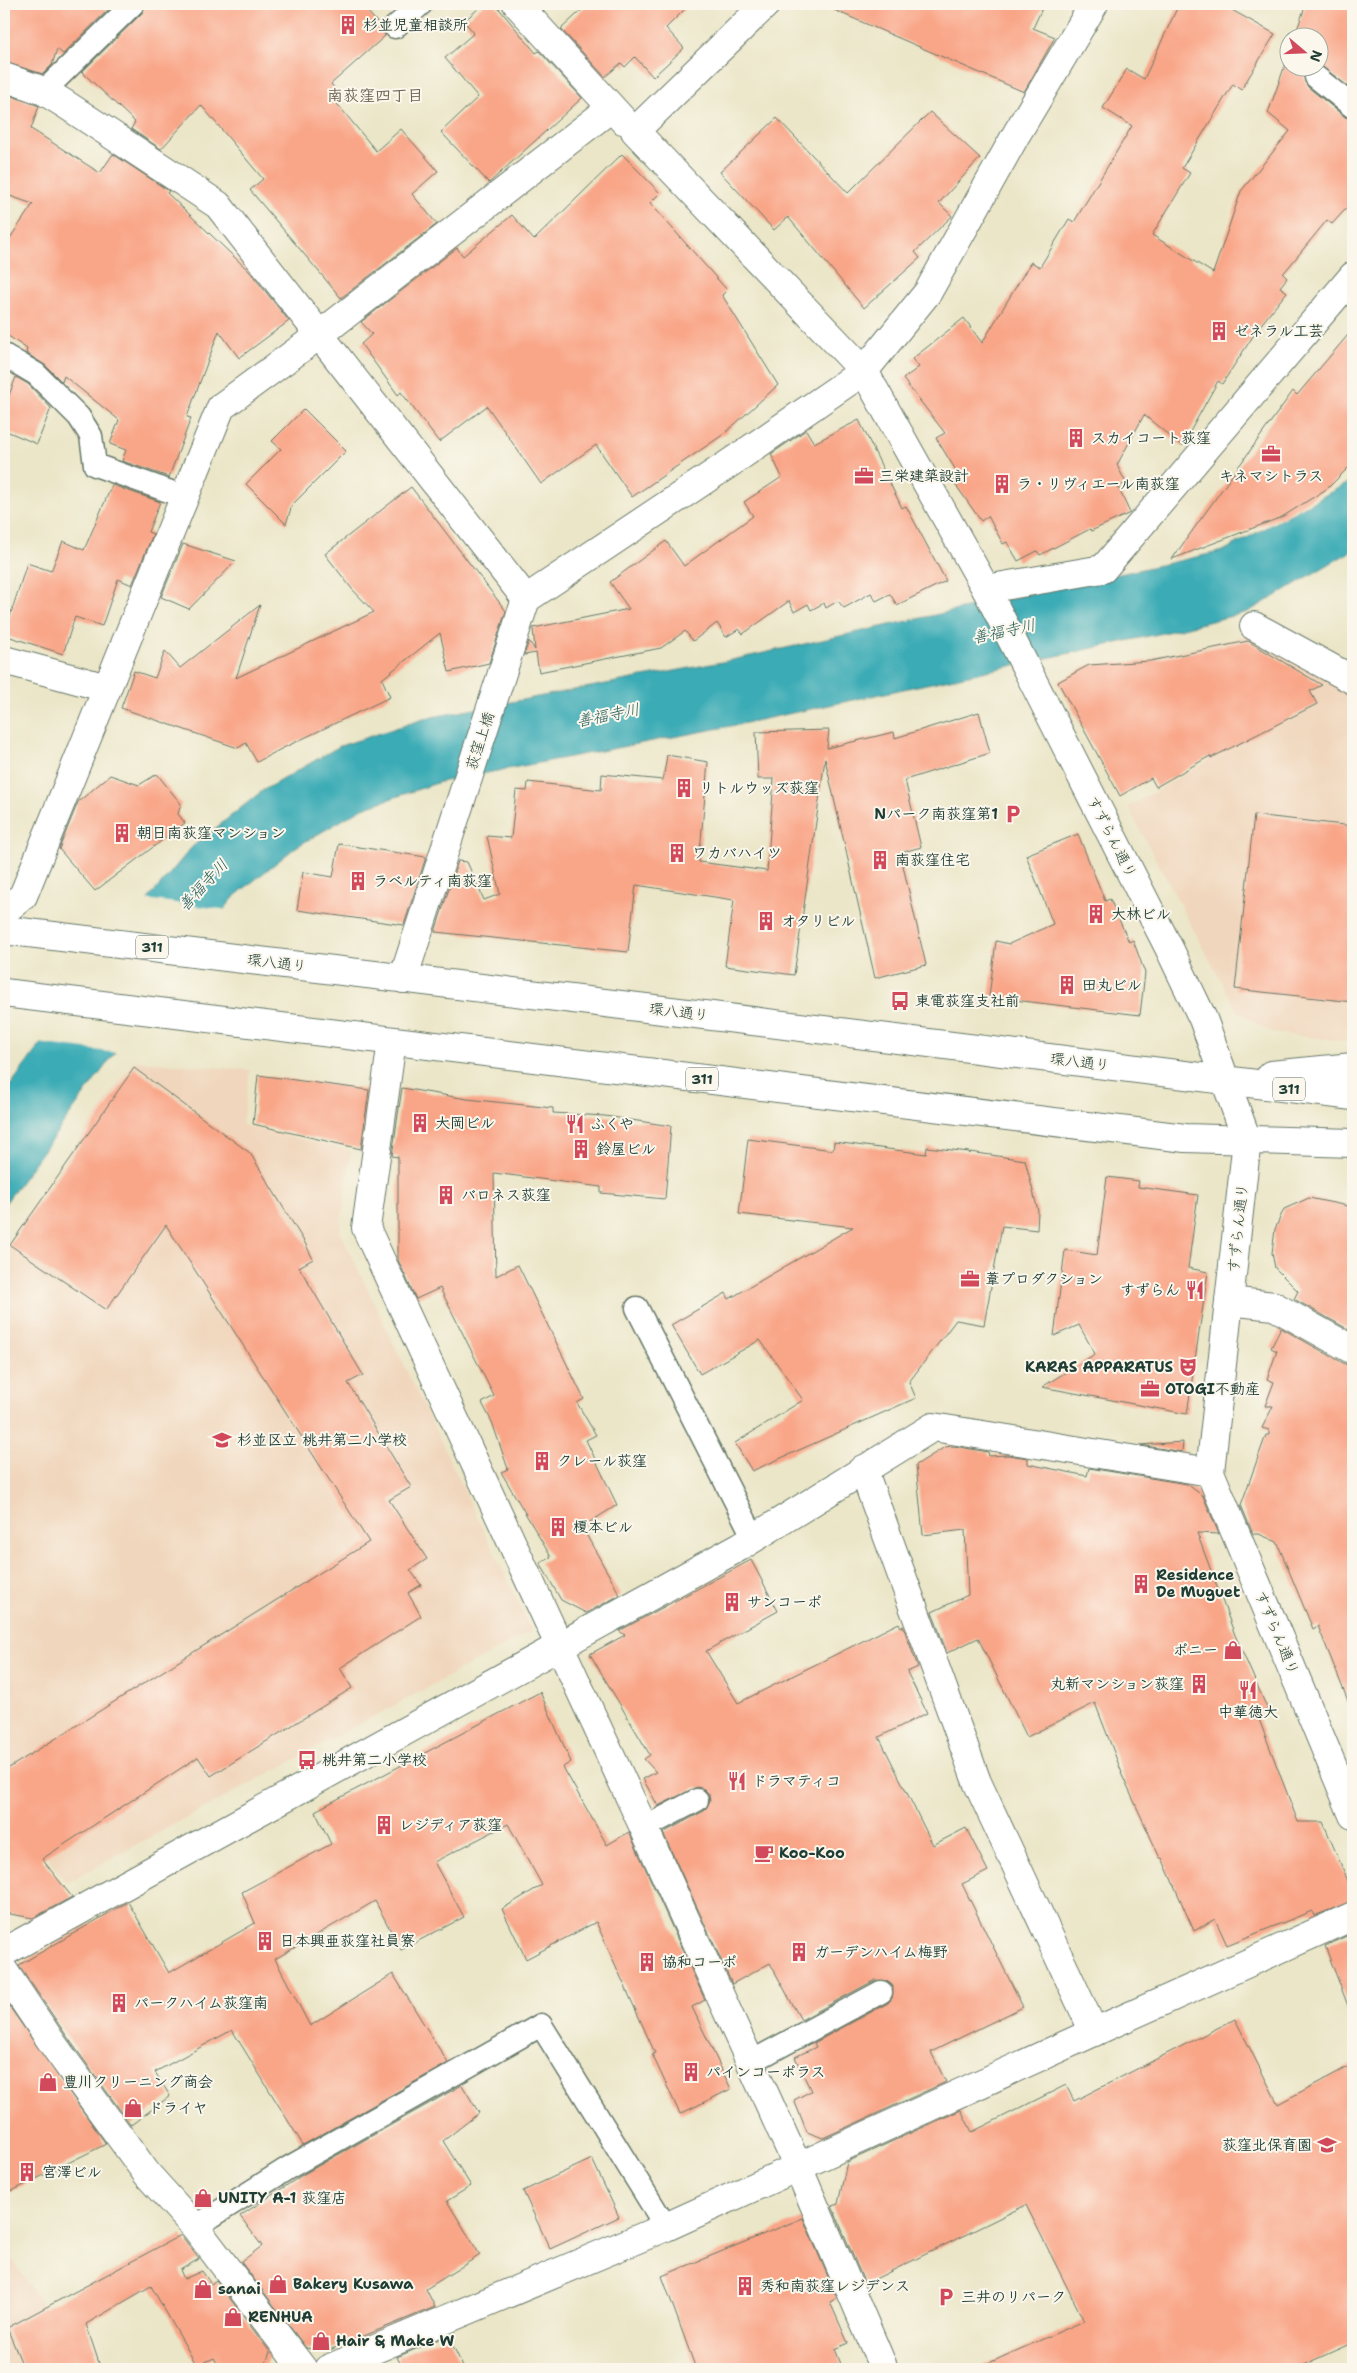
<svg xmlns="http://www.w3.org/2000/svg" width="1357" height="2373" font-family="'Shantell Sans','Klee One',sans-serif">
<rect width="100%" height="100%" fill="#fbf7ec"/>
<filter id="ink" filterUnits="userSpaceOnUse"><feTurbulence type="fractalNoise" baseFrequency=".02" numOctaves="2"/><feDisplacementMap in="SourceGraphic" scale="10" xChannelSelector="R" yChannelSelector="G"/><feConvolveMatrix kernelMatrix="1 2 1 2 8 2 1 2 1" color-interpolation-filters="sRGB"/></filter>
<filter id="wash" filterUnits="userSpaceOnUse"><feTurbulence type="fractalNoise" baseFrequency=".0096" numOctaves="4" result="noise"/><feDisplacementMap in="SourceGraphic" scale="20" xChannelSelector="R" yChannelSelector="G"/><feGaussianBlur stdDeviation="1.12" result="paint"/><feColorMatrix in="noise" values="0 0 0 0 0 0 0 0 0 0 0 0 0 0 0 0 0 1.4 0 .05"/><feComposite in="paint" operator="in"/></filter>
<g filter="url(#wash)">
<rect width="100%" height="100%" fill="#ebe6c8"/>
<g fill="#f0d6bc">
<polygon points="1250,635 1353,689 1353,1042 1272,1033 1237,1011 1128,807 1208,761 1151,657"/>
<polygon points="134,1061 250,1070 242,1125 351,1151 340,1232 532,1631 66,1883 4,1792 4,1249"/>
<polygon points="4,2247 68,2344 87,2336 108,2369 4,2369"/>
</g>
<polygon fill="#3aabb5" stroke="#2c7474" points="1353,480 1353,550 1248,612 1163,633 746,723 440,782 363,808 296,847 236,895 186,955 4,1205 4,1094 134,916 192,847 262,791 340,746 427,718 732,660 1223,551"/>
<polygon fill="#ebe6c8" points="145,899 228,910 188,957 118,1053 38,1043"/>
<g id="blocks">
<g fill="#f9a688">
<polygon points="4,4 114,4 63,54 57,49 52,65 43,74 4,62"/>
<polygon points="146,4 361,4 382,28 385,36 331,84 340,95 334,100 376,151 401,129 438,171 412,194 437,224 341,298 250,190 263,179 201,105 161,149 131,129 135,122 82,72 142,13"/>
<polygon points="484,4 495,4 536,53 539,51 582,98 489,183 441,132 478,97 445,58 474,33 464,21"/>
<polygon points="588,4 690,4 666,28 684,48 653,77 635,57 625,67 621,63 605,77 561,29"/>
<polygon points="820,4 1044,4 1033,28 1055,37 1024,92"/>
<polygon points="1179,4 1221,4 1275,34 1241,90 1233,84 1182,168 1190,173 1152,235 1213,273 1241,191 1290,131 1268,113 1290,51 1290,68 1307,68 1303,75 1308,87 1345,117 1353,120 1353,201 1332,224 1327,220 1283,274 1287,278 1280,287 1287,292 1259,327 1222,384 1218,381 1182,446 1144,415 1117,465 1126,483 1118,487 1130,513 1091,531 1090,529 1040,555 1037,551 1018,561 1007,542 1003,544 988,516 981,521 953,481 960,477 936,438 945,433 903,379 919,367 912,359 964,318 982,343 1031,262 1040,267 1069,219 1074,222 1132,126 1103,108 1127,69 1144,79"/>
<polygon points="1306,4 1353,4 1353,90 1320,65 1320,38 1294,38"/>
<polygon points="4,93 39,106 31,129 100,173 113,154 169,191 167,193 250,272 289,321 239,358 219,331 187,417 191,418 169,477 122,461 126,450 110,444 119,420 64,376 62,382 45,365 26,353 27,349 4,333 4,247 33,204 4,194"/>
<polygon points="930,112 980,158 939,203 952,216 915,252 920,258 864,308 788,217 774,230 720,172 777,118 848,193"/>
<polygon points="622,154 660,193 650,203 727,290 722,295 778,385 724,434 632,497 596,445 541,484 487,406 439,442 401,392 398,395 361,344 372,334 361,322 457,248 463,256 512,215 534,240"/>
<polygon points="1353,329 1353,463 1328,488 1282,517 1172,559 1293,391 1297,395"/>
<polygon points="16,377 28,384 51,408 37,444 4,430 4,408"/>
<polygon points="304,409 346,451 292,505 286,524 246,484 281,449 272,441"/>
<polygon points="859,420 902,508 906,506 946,581 897,605 890,594 876,601 871,593 844,608 838,601 826,608 824,603 811,610 808,604 794,612 789,601 743,634 739,629 726,637 717,623 693,641 685,631 661,648 539,672 536,653 524,655 529,641 535,650 533,628 629,609 610,582 666,541 684,566 753,516 744,502 782,477 771,454 806,430 814,443"/>
<polygon points="112,485 160,502 148,532 153,534 132,585 118,579 102,626 75,617 63,654 4,635 27,563 51,571 63,541 84,550"/>
<polygon points="411,487 506,611 489,663 449,672 440,633 382,679 390,697 279,750 257,762 246,743 238,748 121,708 134,671 155,678 165,651 180,668 260,605 236,678 374,612 352,589 325,554"/>
<polygon points="183,544 236,561 189,609 161,597"/>
<polygon points="1248,641 1322,685 1310,691 1317,704 1211,758 1210,756 1156,787 1151,778 1120,796 1058,682 1089,665 1150,661"/>
<polygon points="979,712 990,753 905,780 921,847 900,853 926,965 875,978 825,759 794,975 725,966 734,900 636,885 628,952 435,932 458,861 467,862 484,900 500,894 487,836 511,838 516,790 527,791 528,782 601,790 602,774 663,780 667,755 708,762 699,862 767,871 774,779 758,779 756,732 829,730 827,748 894,732 895,738"/>
<polygon points="157,774 181,804 178,814 185,823 95,891 59,849 78,802 110,775 139,785"/>
<polygon points="1254,815 1353,826 1353,1002 1235,989"/>
<polygon points="1078,834 1105,901 1110,899 1129,942 1133,940 1145,973 1140,1015 989,997 996,941 1009,944 1053,924 1026,855"/>
<polygon points="339,844 426,857 404,925 297,910 303,872 333,877"/>
<polygon points="134,1068 250,1153 305,1243 313,1259 299,1267 363,1375 348,1383 411,1487 389,1500 427,1559 410,1570 421,1585 408,1593 421,1616 340,1668 352,1688 211,1776 198,1757 42,1859 72,1897 33,1918 4,1913 4,1771 369,1542 166,1225 106,1310 10,1245"/>
<polygon points="258,1075 369,1090 361,1149 253,1124"/>
<polygon points="402,1088 467,1099 553,1108 553,1113 605,1116 671,1126 665,1199 601,1193 601,1187 494,1173 496,1276 518,1265 584,1399 577,1403 596,1435 586,1440 617,1505 582,1527 620,1595 586,1613 561,1600 540,1563 551,1557 501,1472 508,1469 492,1422 482,1403 494,1396 440,1288 416,1299 398,1260 398,1157 392,1156"/>
<polygon points="748,1139 833,1150 834,1142 926,1154 927,1147 969,1152 970,1154 970,1152 1025,1160 1038,1211 1037,1230 1002,1226 984,1325 956,1320 909,1382 916,1398 752,1471 735,1443 803,1400 760,1340 700,1374 671,1325 726,1293 729,1299 853,1227 739,1214"/>
<polygon points="1107,1177 1139,1181 1138,1187 1198,1195 1188,1268 1208,1272 1187,1414 1042,1387 1095,1354 1079,1325 1054,1336 1065,1250 1097,1255"/>
<polygon points="1309,1198 1353,1207 1353,1332 1294,1299 1298,1291 1275,1268 1272,1253 1275,1229 1284,1209"/>
<polygon points="1281,1328 1345,1364 1353,1366 1352,1711 1318,1626 1313,1629 1277,1542 1259,1534 1253,1534 1241,1505 1266,1435 1269,1435 1269,1430 1262,1428 1273,1406 1265,1406 1274,1382 1267,1379 1277,1351 1271,1348"/>
<polygon points="1183,1442 1182,1452 1140,1445"/>
<polygon points="954,1446 988,1452 989,1456 1008,1455 1028,1458 1028,1464 1087,1476 1089,1468 1187,1484 1203,1496 1219,1534 1197,1533 1235,1635 1268,1710 1257,1714 1298,1822 1323,1822 1353,1893 1353,1901 1314,1916 1312,1911 1227,1945 1215,1919 1194,1931 1162,1858 1160,1858 1121,1773 1122,1773 1095,1703 1027,1737 978,1638 947,1653 932,1612 968,1595 965,1530 923,1535 916,1465 945,1447"/>
<polygon points="751,1560 778,1611 706,1651 738,1703 899,1623 901,1627 903,1626 918,1667 907,1672 927,1713 879,1737 933,1845 966,1828 988,1871 962,1884 1023,2007 931,2052 946,2082 823,2138 807,2132 794,2100 811,2091 795,2057 816,2047 814,2043 888,2003 892,1998 893,1986 887,1981 875,1980 801,2020 770,1963 732,1984 663,1833 704,1811 710,1801 709,1794 704,1789 697,1787 658,1806 643,1779 656,1772 644,1759 650,1755 590,1654 625,1635 619,1631"/>
<polygon points="540,1692 571,1762 563,1767 607,1845 629,1832 705,2000 692,2007 731,2089 680,2114 652,2054 655,2053 596,1922 526,1959 502,1909 542,1885 508,1824 434,1862 464,1917 401,1950 375,1901 275,1959 310,2026 393,1974 448,2063 303,2145 232,2030 155,2072 170,2096 131,2125 68,2038 19,1965 128,1902 169,1973 255,1923 242,1892 331,1844 315,1811"/>
<polygon points="1353,1933 1353,2010 1350,2011 1325,1946"/>
<polygon points="4,1999 106,2144 4,2195"/>
<polygon points="1235,2019 1278,2104 1353,2064 1353,2343 1295,2369 975,2369 1084,2321 1026,2205 865,2284 832,2206 838,2204 847,2162 961,2110 972,2132 1066,2085 1074,2101"/>
<polygon points="462,2085 479,2113 443,2141 471,2186 447,2201 480,2255 426,2289 435,2307 327,2351 306,2348 241,2262 262,2246 240,2216 304,2174"/>
<polygon points="592,2159 619,2217 550,2249 523,2191"/>
<polygon points="803,2218 837,2298 830,2302 848,2343 835,2349 843,2369 696,2369 662,2276"/>
<polygon points="181,2235 199,2259 180,2270 184,2279 202,2271 211,2284 216,2280 270,2352 264,2369 220,2369 214,2358 197,2366 151,2286 86,2324 101,2369 24,2369 7,2328"/>
<polygon points="448,2335 464,2369 403,2369 397,2357"/>
</g>
</g>
</g>
<g filter="url(#ink)">
<use href="#blocks" fill-opacity="0" stroke="#667868" stroke-width="1"/>
<g fill="none" stroke-linecap="round" stroke-linejoin="round">
<g stroke="#667868" stroke-width="25">
<g id="service">
<polyline points="395,27 421,4"/>
<polyline points="1316,77 1353,107"/>
<polyline points="44,91 133,4"/>
<polyline points="4,355 36,374 79,417 91,436 95,465 185,497"/>
<polyline points="637,1308 754,1538"/>
<polyline points="644,1828 697,1800"/>
<polyline points="749,2063 881,1992"/>
<polyline points="195,2227 288,2168 541,2025 666,2227"/>
</g>
</g>
<g stroke="#667868" stroke-width="30">
<g id="minor">
<polyline points="517,4 623,120"/>
<polyline points="4,77 44,91 65,104 218,205 526,599"/>
<polyline points="986,589 1103,569 1353,276"/>
<polyline points="1254,626 1353,680"/>
<polyline points="4,660 107,688"/>
<polyline points="4,911 23,896 221,407 318,336 611,108"/>
<polyline points="403,979 526,599 736,459 864,371 928,292 1017,133 1094,4"/>
<polyline points="392,1041 366,1228 644,1828 798,2167 884,2369"/>
<polyline points="1247,1140 1210,1472 1353,1815"/>
<polyline points="1229,1301 1274,1306 1353,1350"/>
<polyline points="863,1469 977,1782 1094,2032"/>
<polyline points="4,1952 741,1546 933,1427 1210,1472"/>
<polyline points="4,1971 55,2047 147,2174 195,2227 303,2369"/>
<polyline points="328,2369 666,2227 1094,2032 1353,1916"/>
</g>
</g>
<g stroke="#667868" stroke-width="30">
<polyline id="tertiary" points="766,4 635,131 864,371 986,589 1169,948 1203,1019 1247,1140"/>
</g>
<g stroke="#667868" stroke-width="30">
<g id="primary">
<polyline points="4,930 712,1016 1353,1096"/>
<polyline points="4,993 1185,1138 1353,1143"/>
<polyline points="1271,1075 1353,1067"/>
</g>
</g>
<use href="#service" stroke="#fff" stroke-width="22"/>
<use href="#minor" stroke="#fff" stroke-width="28"/>
<use href="#tertiary" stroke="#fff" stroke-width="28"/>
<use href="#primary" stroke="#fff" stroke-width="28"/>
</g>
</g>
<defs>
<g id="building-bare" transform="scale(1.5)"><path d="M-4-6H4V6H1V3H-1V6H-4ZM-2.5-4.3h1.7v1.8h-1.7ZM.8-4.3h1.7v1.8H.8ZM-2.5-1h1.7V.8h-1.7ZM.8-1h1.7V.8H.8Z" fill="#d1495b" stroke="#fbf7ec" stroke-width="2.5" paint-order="stroke"/></g>
<g id="office-bare" transform="scale(1.5)"><path d="M-6-3h4V-5.5h4V-3h4V5H-6ZM-1-4.5V-3h2v-1.5ZM-6 0V1H6V0Z" fill="#d1495b" stroke="#fbf7ec" stroke-width="2.5" paint-order="stroke"/></g>
<g id="parking-bare" transform="scale(1.5)"><path d="M-3.5-5.5H1a3.5 3.5 0 0 1 0 7H-1V5.5H-3.5ZM-1-3.4V-.6H.8a1.4 1.4 0 0 0 0-2.8Z" fill="#d1495b" stroke="#fbf7ec" stroke-width="2.5" paint-order="stroke"/></g>
<g id="bus-bare" transform="scale(1.5)"><path d="M-5-6H5V4H4V6H2V4H-2V6H-4V4H-5ZM-3.5-4V0h7V-4ZM-3.5 1.2v1.5H-2V1.2ZM2 1.2v1.5H3.5V1.2Z" fill="#d1495b" stroke="#fbf7ec" stroke-width="2.5" paint-order="stroke"/></g>
<g id="restaurant-bare" transform="scale(1.5)"><path d="M-5-6h1v4h1v-4h1v4h1v-4h1v5L-1.5 .5V6h-2V.5L-5-1ZM5-6V6H3V1.5H1.5Q1.5-4 5-6Z" fill="#d1495b" stroke="#fbf7ec" stroke-width="2.5" paint-order="stroke"/></g>
<g id="theatre-bare" transform="scale(1.5)"><path d="M-5-5.5Q0-4 5-5.5V0Q5 5 0 6Q-5 5-5 0ZM-3.3-2.5H-1v1.5H-3.3ZM1-2.5H3.3v1.5H1ZM-2.8 1Q0 5.5 2.8 1Z" fill="#d1495b" stroke="#fbf7ec" stroke-width="2.5" paint-order="stroke"/></g>
<g id="school-bare" transform="scale(1.5)"><path d="M0-5L7-2L0 1L-7-2ZM-4 1L0 2.5L4 1V4Q0 6-4 4Z" fill="#d1495b" stroke="#fbf7ec" stroke-width="2.5" paint-order="stroke"/></g>
<g id="shop-bare" transform="scale(1.5)"><path d="M-5-2.5h2.3a2.7 3.5 0 0 1 5.4 0H5L5.5 6h-11ZM-1.5-2.5h3a1.5 2.3 0 0 0-3 0Z" fill="#d1495b" stroke="#fbf7ec" stroke-width="2.5" paint-order="stroke"/></g>
<g id="cafe-bare" transform="scale(1.5)"><path d="M-5.5-4.5H6V0H3Q3 3.5 0 3.5H-2.5Q-5.5 3.5-5.5 0ZM3-3.2v2h1.7v-2ZM-6 4.5H4V6H-6Z" fill="#d1495b" stroke="#fbf7ec" stroke-width="2.5" paint-order="stroke"/></g>
</defs>
<g fill-rule="evenodd">
<use href="#building-bare" x="348" y="25"/>
<use href="#building-bare" x="1219" y="331"/>
<use href="#building-bare" x="1076" y="438"/>
<use href="#office-bare" x="1271" y="454"/>
<use href="#office-bare" x="864" y="476"/>
<use href="#building-bare" x="1002" y="484"/>
<use href="#building-bare" x="684" y="788"/>
<use href="#parking-bare" x="1013" y="814"/>
<use href="#building-bare" x="122" y="833"/>
<use href="#building-bare" x="677" y="853"/>
<use href="#building-bare" x="880" y="860"/>
<use href="#building-bare" x="358" y="881"/>
<use href="#building-bare" x="1096" y="914"/>
<use href="#building-bare" x="766" y="921"/>
<use href="#building-bare" x="1067" y="985"/>
<use href="#bus-bare" x="900" y="1001"/>
<use href="#building-bare" x="420" y="1123"/>
<use href="#restaurant-bare" x="575" y="1124"/>
<use href="#building-bare" x="581" y="1149"/>
<use href="#building-bare" x="446" y="1195"/>
<use href="#office-bare" x="970" y="1279"/>
<use href="#restaurant-bare" x="1195" y="1290"/>
<use href="#theatre-bare" x="1188" y="1367"/>
<use href="#office-bare" x="1150" y="1389"/>
<use href="#school-bare" x="222" y="1440"/>
<use href="#building-bare" x="542" y="1461"/>
<use href="#building-bare" x="558" y="1527"/>
<use href="#building-bare" x="1141" y="1584"/>
<use href="#building-bare" x="732" y="1602"/>
<use href="#shop-bare" x="1233" y="1650"/>
<use href="#building-bare" x="1199" y="1684"/>
<use href="#restaurant-bare" x="1248" y="1690"/>
<use href="#bus-bare" x="307" y="1760"/>
<use href="#restaurant-bare" x="737" y="1781"/>
<use href="#building-bare" x="384" y="1825"/>
<use href="#cafe-bare" x="764" y="1853"/>
<use href="#building-bare" x="265" y="1941"/>
<use href="#building-bare" x="799" y="1952"/>
<use href="#building-bare" x="647" y="1962"/>
<use href="#building-bare" x="119" y="2003"/>
<use href="#building-bare" x="691" y="2072"/>
<use href="#shop-bare" x="48" y="2082"/>
<use href="#shop-bare" x="133" y="2108"/>
<use href="#school-bare" x="1327" y="2145"/>
<use href="#building-bare" x="27" y="2172"/>
<use href="#shop-bare" x="203" y="2198"/>
<use href="#shop-bare" x="278" y="2284"/>
<use href="#building-bare" x="745" y="2286"/>
<use href="#shop-bare" x="203" y="2289"/>
<use href="#parking-bare" x="946" y="2297"/>
<use href="#shop-bare" x="233" y="2317"/>
<use href="#shop-bare" x="321" y="2341"/>
</g>
<g text-anchor="middle" dominant-baseline="central" stroke-width="4" stroke-linejoin="round" paint-order="stroke">
<g fill="#fbf7ec" stroke="#61756b" stroke-width="1">
<rect x="136" y="935.5" width="32" height="23" rx="4"/>
<rect x="686" y="1067.5" width="32" height="23" rx="4"/>
<rect x="1273" y="1077.5" width="32" height="23" rx="4"/>
</g>
<g font-size="14" font-weight="bold" fill="#1f3d34">
<text x="152" y="947">311</text>
<text x="702" y="1079">311</text>
<text x="1289" y="1089">311</text>
</g>
<g font-size="15" font-weight="bold" fill="#1f3d34" stroke="#fbf7ec" text-anchor="start">
<text x="363" y="25">杉並児童相談所</text>
<text x="1234" y="331">ゼネラル工芸</text>
<text x="1091" y="438">スカイコート荻窪</text>
<text x="879" y="476">三栄建築設計</text>
<text x="1271" y="476" text-anchor="middle">キネマシトラス</text>
<text x="1017" y="484">ラ・リヴィエール南荻窪</text>
<text x="699" y="788">リトルウッズ荻窪</text>
<text x="998" y="814" text-anchor="end">Nパーク南荻窪第1</text>
<text x="137" y="833">朝日南荻窪マンション</text>
<text x="692" y="853">ワカバハイツ</text>
<text x="895" y="860">南荻窪住宅</text>
<text x="373" y="881">ラベルティ南荻窪</text>
<text x="1111" y="914">大林ビル</text>
<text x="781" y="921">オタリビル</text>
<text x="1082" y="985">田丸ビル</text>
<text x="915" y="1001">東電荻窪支社前</text>
<text x="435" y="1123">大岡ビル</text>
<text x="590" y="1124">ふくや</text>
<text x="596" y="1149">鈴屋ビル</text>
<text x="461" y="1195">バロネス荻窪</text>
<text x="985" y="1279">葦プロダクション</text>
<text x="1180" y="1290" text-anchor="end">すずらん</text>
<text x="1173" y="1367" text-anchor="end">KARAS APPARATUS</text>
<text x="1165" y="1389">OTOGI不動産</text>
<text x="237" y="1440">杉並区立 桃井第二小学校</text>
<text x="557" y="1461">クレール荻窪</text>
<text x="573" y="1527">榎本ビル</text>
<text x="1156" y="1575">Residence<tspan x="1156" dy="17">De Muguet</tspan></text>
<text x="747" y="1602">サンコーポ</text>
<text x="1218" y="1650" text-anchor="end">ポニー</text>
<text x="1184" y="1684" text-anchor="end">丸新マンション荻窪</text>
<text x="1248" y="1712" text-anchor="middle">中華徳大</text>
<text x="322" y="1760">桃井第二小学校</text>
<text x="752" y="1781">ドラマティコ</text>
<text x="399" y="1825">レジディア荻窪</text>
<text x="779" y="1853">Koo-Koo</text>
<text x="280" y="1941">日本興亜荻窪社員寮</text>
<text x="814" y="1952">ガーデンハイム梅野</text>
<text x="662" y="1962">協和コーポ</text>
<text x="134" y="2003">パークハイム荻窪南</text>
<text x="706" y="2072">パインコーポラス</text>
<text x="63" y="2082">豊川クリーニング商会</text>
<text x="148" y="2108">ドライヤ</text>
<text x="1312" y="2145" text-anchor="end">荻窪北保育園</text>
<text x="42" y="2172">宮澤ビル</text>
<text x="218" y="2198">UNITY A-1 荻窪店</text>
<text x="293" y="2284">Bakery Kusawa</text>
<text x="760" y="2286">秀和南荻窪レジデンス</text>
<text x="218" y="2289">sanai</text>
<text x="961" y="2297">三井のリパーク</text>
<text x="248" y="2317">RENHUA</text>
<text x="336" y="2341">Hair &amp; Make W</text>
</g>
<g font-size="15" fill="#1f3d34" stroke="#fbf7ec">
<text transform="translate(480 741) rotate(-72)">荻窪上橋</text>
<text transform="translate(1112 837) rotate(63)">すずらん通り</text>
<text transform="translate(277 963) rotate(7)">環八通り</text>
<text transform="translate(679 1012) rotate(7)">環八通り</text>
<text transform="translate(1080 1062) rotate(7)">環八通り</text>
<text transform="translate(1238 1228) rotate(-84)">すずらん通り</text>
<text transform="translate(1277 1633) rotate(67)">すずらん通り</text>
</g>
<g font-size="16" font-weight="bold" fill="#6b6251" stroke="#fbf7ec">
<text x="375" y="95">南荻窪四丁目</text>
</g>
<g font-size="16" font-style="italic" fill="#275e5b" stroke="#fbf7ec">
<text transform="translate(1004 631) rotate(-12)">善福寺川</text>
<text transform="translate(608 715) rotate(-11)">善福寺川</text>
<text transform="translate(203 885) rotate(-47)">善福寺川</text>
</g>
</g>
<rect width="1357" height="2373" fill="none" stroke="#fbf7ec" stroke-width="20"/>
<g transform="translate(1304 52) rotate(109)"><circle r="24" fill="#fbf7ec" stroke="#a3ada2"/>
<path d="M0-4L9 19L0 12L-9 19Z" fill="#d1495b"/>
<text y="-8" font-size="14" font-weight="bold" text-anchor="middle" fill="#1f3d34">N</text>
</g>
</svg>
